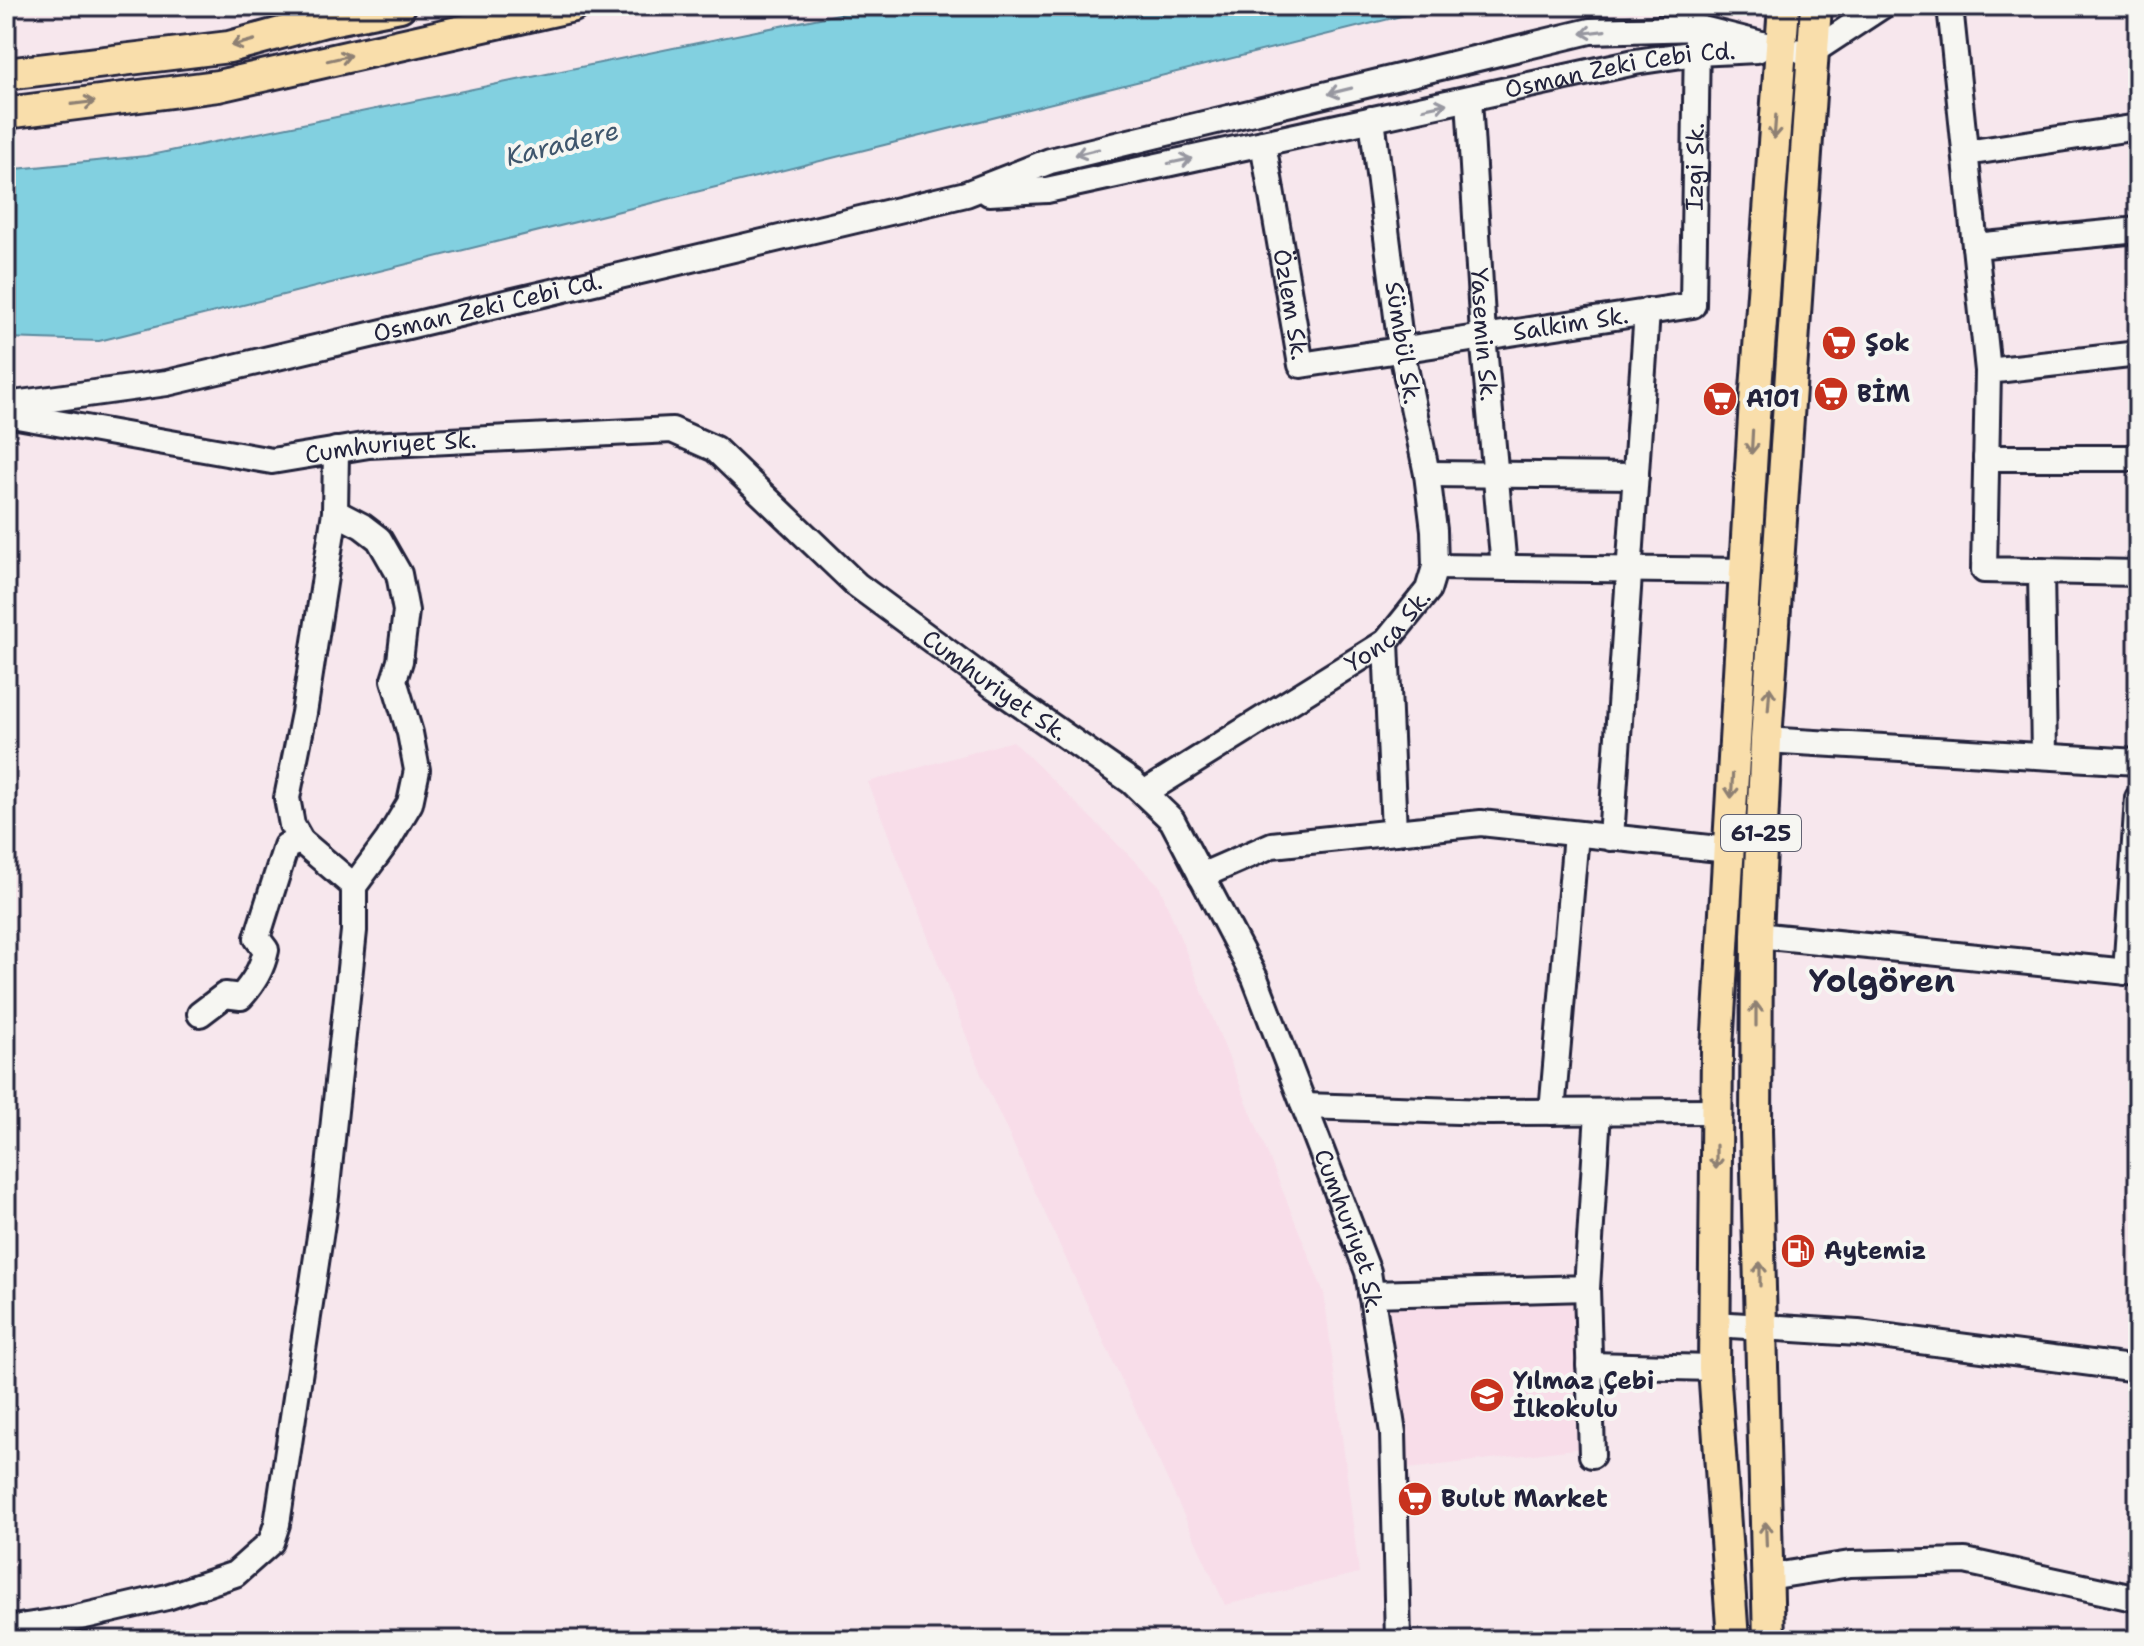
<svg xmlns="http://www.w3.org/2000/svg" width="2144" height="1646" font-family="'Shantell Sans',sans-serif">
<rect width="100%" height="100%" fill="#f7e7ed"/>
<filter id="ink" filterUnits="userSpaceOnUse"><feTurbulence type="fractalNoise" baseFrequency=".0125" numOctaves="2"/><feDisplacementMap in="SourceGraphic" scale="16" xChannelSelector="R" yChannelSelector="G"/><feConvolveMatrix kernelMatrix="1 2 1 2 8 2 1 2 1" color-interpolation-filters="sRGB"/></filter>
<g filter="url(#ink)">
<g fill="#f8dde9">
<polygon points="1013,741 1159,885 1324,1293 1359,1573 1225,1605 981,1074 868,782"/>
<polygon points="1576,1296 1583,1448 1399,1470 1383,1308 1457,1299"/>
</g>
<polygon fill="#82d0e0" stroke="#5c8a9e" stroke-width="2" points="878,6 1441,6 99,341 6,338 6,170 146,156"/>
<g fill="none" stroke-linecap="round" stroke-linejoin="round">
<g stroke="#22223b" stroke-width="30">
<g id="minor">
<polyline points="1950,6 1988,371"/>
<polyline points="1802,51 1812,52 1882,6"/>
<path id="s1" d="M1469,99l14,236 21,233"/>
<path id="s2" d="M1263,143l38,222 392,-60 4,-267"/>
<polyline points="1966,153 2138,127"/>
<path id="s3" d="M989,193l58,-3 588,-128 61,-9 61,-3"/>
<polyline points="1975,246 2138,230"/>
<polyline points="2138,354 1988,371 1984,570 2138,573"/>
<path id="s4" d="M6,405l161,-22 799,-189 84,-33 540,-130 108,-3 83,21"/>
<path id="s5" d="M6,414l266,47 97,-16 303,-15 43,19 142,136 138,102 137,95 40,38 83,158 113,294 25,161 5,207"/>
<polyline points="1986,458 2138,458"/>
<polyline points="1427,474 1636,476"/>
<polyline points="335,512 362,526 379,539 399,574 406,611 400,661 394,680 410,733 417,770 410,803 388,840 354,886"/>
<polyline points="1435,567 1745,571"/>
<polyline points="2041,571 2044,756"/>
<polyline points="1386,642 1394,832"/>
<polyline points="1766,740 2138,762"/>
<path id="s6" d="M1144,793l242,-151 42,-52 7,-23 -1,-37 -7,-56 -26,-126 -29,-229"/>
<polyline points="1611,838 1647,311"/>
<polyline points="1201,876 1272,845 1481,823 1728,850"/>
<polyline points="1757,935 2138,973"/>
<polyline points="2126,972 2138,798"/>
<path d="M200,1014l25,-19 16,2c13,-15 21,-28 25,-47l-9,-12 29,-92 15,-5"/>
<polyline points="1304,1106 1488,1112 1716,1111"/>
<polyline points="1552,1112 1576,834"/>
<polyline points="1587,1288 1592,1455"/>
<polyline points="1371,1294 1587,1288 1598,1112"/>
<polyline points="1715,1324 1858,1333 2138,1369"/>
<polyline points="1589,1365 1714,1368"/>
<polyline points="1768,1577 1850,1564 1965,1561 2138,1599"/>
<polyline points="6,1629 72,1619 167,1597 235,1574 271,1542 277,1524 326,1196 354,931 354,886 301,841 292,825 287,798 304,713 335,512 336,450"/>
</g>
</g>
<g stroke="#22223b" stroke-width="36">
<g id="major">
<polyline points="6,74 229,47 325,21 400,6"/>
<polyline points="6,113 218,86 573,6"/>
<polyline points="1733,1640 1714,1368 1717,1049 1754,417 1784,6"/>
<polyline points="1769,1640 1756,1131 1757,935 1766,740 1816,6"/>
</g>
</g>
<use href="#minor" stroke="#f6f6f2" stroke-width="24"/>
<use href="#major" stroke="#f9deab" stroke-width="30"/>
</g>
<defs><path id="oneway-shaft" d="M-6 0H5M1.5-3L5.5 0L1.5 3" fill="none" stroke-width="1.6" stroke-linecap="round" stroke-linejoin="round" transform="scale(2)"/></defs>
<g stroke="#9797a0">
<use href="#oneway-shaft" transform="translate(1593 32) rotate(173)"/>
<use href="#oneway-shaft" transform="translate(1340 91) rotate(166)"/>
<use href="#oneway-shaft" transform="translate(1435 106) rotate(-12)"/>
<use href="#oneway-shaft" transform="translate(1087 152) rotate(166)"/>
<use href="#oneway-shaft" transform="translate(1180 161) rotate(-12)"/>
</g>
<g stroke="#8e8073">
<use href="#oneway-shaft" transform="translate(243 43) rotate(165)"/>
<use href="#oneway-shaft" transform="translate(339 58) rotate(-13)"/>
<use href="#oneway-shaft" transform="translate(83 103) rotate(-7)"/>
<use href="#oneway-shaft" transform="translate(1775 127) rotate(94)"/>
<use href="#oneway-shaft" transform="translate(1752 442) rotate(93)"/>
<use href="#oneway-shaft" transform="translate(1769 699) rotate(-86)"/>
<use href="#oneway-shaft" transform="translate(1732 786) rotate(93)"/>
<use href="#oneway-shaft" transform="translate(1756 1014) rotate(-90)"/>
<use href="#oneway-shaft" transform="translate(1716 1157) rotate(90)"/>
<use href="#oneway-shaft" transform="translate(1760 1274) rotate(-90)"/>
<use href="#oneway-shaft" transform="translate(1766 1534) rotate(-92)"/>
</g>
</g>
<defs>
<g id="supermarket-disc" transform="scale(1.8)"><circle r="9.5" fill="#c8321e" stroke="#f6f6f2"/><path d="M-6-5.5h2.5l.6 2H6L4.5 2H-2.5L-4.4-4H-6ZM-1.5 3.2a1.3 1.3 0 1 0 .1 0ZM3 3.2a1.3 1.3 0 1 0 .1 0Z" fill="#fff"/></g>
<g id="fuel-disc" transform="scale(1.8)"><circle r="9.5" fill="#c8321e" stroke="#f6f6f2"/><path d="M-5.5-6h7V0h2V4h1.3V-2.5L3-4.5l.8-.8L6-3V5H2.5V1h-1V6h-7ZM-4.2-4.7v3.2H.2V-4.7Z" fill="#fff"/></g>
<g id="school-disc" transform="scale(1.8)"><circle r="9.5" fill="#c8321e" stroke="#f6f6f2"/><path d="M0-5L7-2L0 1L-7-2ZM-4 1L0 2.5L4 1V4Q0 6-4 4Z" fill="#fff"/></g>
</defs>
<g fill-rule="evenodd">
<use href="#supermarket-disc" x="1839" y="343"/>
<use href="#supermarket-disc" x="1831" y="394"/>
<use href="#supermarket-disc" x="1720" y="399"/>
<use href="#fuel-disc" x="1798" y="1251"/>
<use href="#school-disc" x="1487" y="1395"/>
<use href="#supermarket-disc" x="1415" y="1499"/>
</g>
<g text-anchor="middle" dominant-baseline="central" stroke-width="8" stroke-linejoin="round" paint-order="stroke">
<rect fill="#f6f6f2" stroke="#626272" stroke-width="2" x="1721" y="815" width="80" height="36" rx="6"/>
<g font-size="22" font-weight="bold" fill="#22223b">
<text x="1761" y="833">61-25</text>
</g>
<g font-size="24" fill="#22223b" stroke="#f6f6f2">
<text stroke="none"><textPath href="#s3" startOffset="644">Osman Zeki Cebi Cd.</textPath></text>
<text stroke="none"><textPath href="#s2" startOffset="760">Izgi Sk.</textPath></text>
<text stroke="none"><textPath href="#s2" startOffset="164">Özlem Sk.</textPath></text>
<text stroke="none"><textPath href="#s4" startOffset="492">Osman Zeki Cebi Cd.</textPath></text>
<text stroke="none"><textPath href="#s2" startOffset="498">Salkim Sk.</textPath></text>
<text stroke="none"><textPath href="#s1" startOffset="236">Yasemin Sk.</textPath></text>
<text transform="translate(1403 343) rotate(81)">Sümbül Sk.</text>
<text stroke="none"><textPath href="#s5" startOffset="390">Cumhuriyet Sk.</textPath></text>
<text stroke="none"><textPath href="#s6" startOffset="294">Yonca Sk.</textPath></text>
<text stroke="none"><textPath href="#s5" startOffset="1086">Cumhuriyet Sk.</textPath></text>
<text stroke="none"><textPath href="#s5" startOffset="1758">Cumhuriyet Sk.</textPath></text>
</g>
<g font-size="24" font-weight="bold" fill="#22223b" stroke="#f6f6f2" text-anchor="start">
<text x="1865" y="343">Şok</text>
<text x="1857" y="394">BİM</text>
<text x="1746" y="399">A101</text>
<text x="1824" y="1251">Aytemiz</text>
<text x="1513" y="1381">Yılmaz Çebi<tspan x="1513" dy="28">İlkokulu</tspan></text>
<text x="1441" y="1499">Bulut Market</text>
</g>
<g font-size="26" font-style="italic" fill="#3f566d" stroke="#f6f6f2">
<text transform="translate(562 143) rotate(-14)">Karadere</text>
</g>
<g font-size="32" font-weight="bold" fill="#22223b" stroke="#f6f6f2">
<text x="1882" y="980">Yolgören</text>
</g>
</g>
<rect width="2144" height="1646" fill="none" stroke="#f6f6f2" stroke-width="32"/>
<rect x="16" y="16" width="2112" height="1614" fill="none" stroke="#22223b" stroke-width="3" filter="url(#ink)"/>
</svg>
